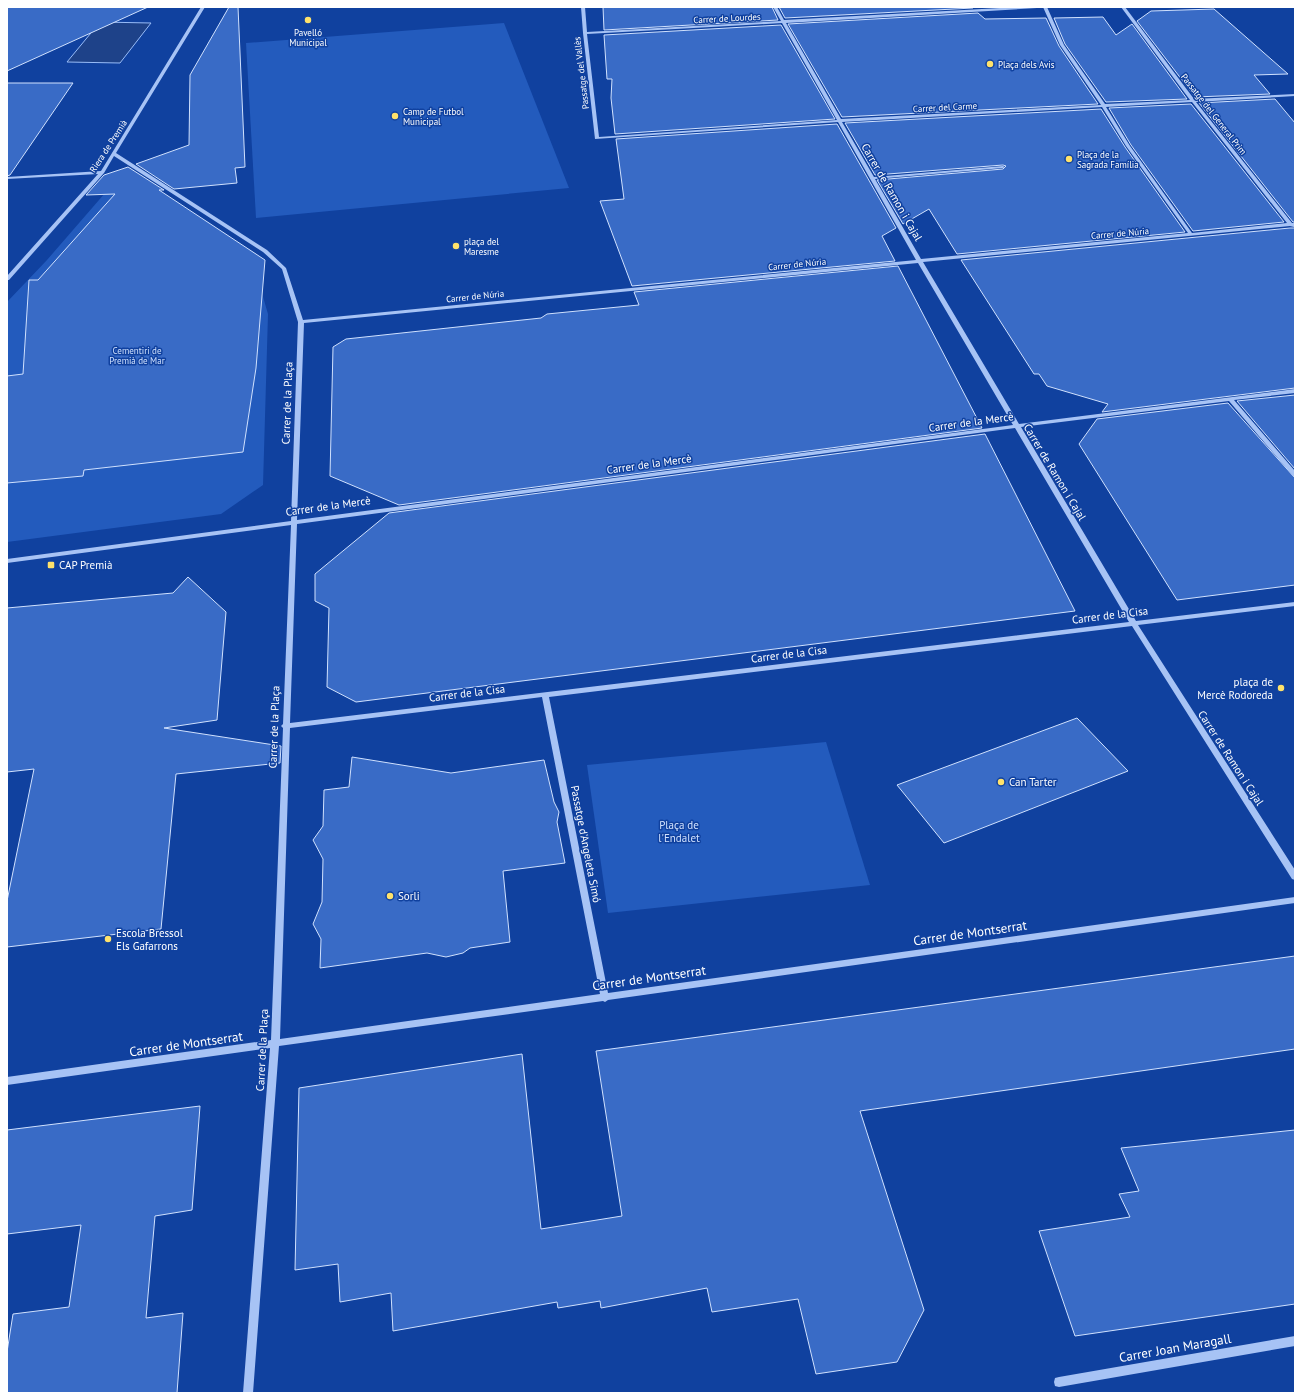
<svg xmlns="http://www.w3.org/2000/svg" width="1302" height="1400" font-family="'PT Sans',sans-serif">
<rect width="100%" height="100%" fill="#10419f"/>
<g fill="#235bbd">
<polygon points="504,23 569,188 256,218 246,43"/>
<polygon points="112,185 254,266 268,314 263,485 221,514 7,542 7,302 47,260"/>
<polygon points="826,742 870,885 608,913 587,765"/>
</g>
<polygon fill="#1e4289" stroke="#98bcf8" points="100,22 151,23 120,63 67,62"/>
<g fill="#396bc6" stroke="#d0e1fe">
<polygon points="7,7 148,7 7,71"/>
<polygon points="229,7 238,7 245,167 235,168 237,183 174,189 136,164 189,145 190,75"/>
<polygon points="603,7 772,7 778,20 604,30"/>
<polygon points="779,7 972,7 973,8 785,18"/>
<polygon points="1214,9 1288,74 1254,75 1270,94 1195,97 1137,21 1151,11"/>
<polygon points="978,13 985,19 1046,18 1059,46 1098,104 842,117 788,24"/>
<polygon points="1103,17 1116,35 1132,24 1187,99 1106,102 1065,44 1054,18"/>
<polygon points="781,25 835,119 615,134 611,98 612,79 607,79 604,35"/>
<polygon points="7,83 73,83 10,175 7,176"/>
<polygon points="1275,99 1295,123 1295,222 1293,222 1199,103"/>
<polygon points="1191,104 1284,222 1193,231 1131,145 1109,108"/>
<polygon points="1101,109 1125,147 1185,232 957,254 929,209 903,224 877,180 1003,169 1006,166 1003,165 875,175 845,123"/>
<polygon points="837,124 896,228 882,236 895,261 632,286 600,201 624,199 616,139"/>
<polygon points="128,167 164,190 159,190 265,260 256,368 243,452 84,470 83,476 7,483 7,376 23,374 29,280 38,280 115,194 86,195 104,175"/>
<polygon points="1290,228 1295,228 1295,388 1102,412 1108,404 1047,386 1039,374 1034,374 961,260"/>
<polygon points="898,266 982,428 399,505 330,476 333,347 346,339 541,318 547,314 639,305 634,292"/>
<polygon points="1295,395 1295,469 1237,401"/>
<polygon points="1228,403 1295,478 1295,585 1177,600 1079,444 1097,419"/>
<polygon points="985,434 1075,611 356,702 327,687 329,608 315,601 315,574 389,513"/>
<polygon points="188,577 226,612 217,720 164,728 281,746 280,763 176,774 161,929 7,947 7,901 34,769 7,772 7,608 173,593"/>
<polygon points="1077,718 1128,771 944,843 897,785"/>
<polygon points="352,757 451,773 544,760 554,802 559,812 557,822 565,863 503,871 510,942 470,948 463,953 446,957 427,953 320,968 321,939 313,924 322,902 323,859 313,840 323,826 324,790 349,787"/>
<polygon points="1295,956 1295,1049 860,1111 924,1310 897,1362 816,1374 798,1299 712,1312 707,1288 601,1308 600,1301 558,1308 557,1302 393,1331 391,1293 340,1302 338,1264 295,1270 299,1088 522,1054 541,1229 622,1216 596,1051"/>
<polygon points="200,1106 192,1210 155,1216 146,1318 183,1313 177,1393 7,1393 7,1352 13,1314 69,1307 81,1225 7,1234 7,1130"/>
<polygon points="1295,1130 1295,1304 1075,1336 1039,1231 1130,1217 1119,1194 1139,1191 1121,1148"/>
</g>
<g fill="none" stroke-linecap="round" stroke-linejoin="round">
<g fill="#a7c3f5" fill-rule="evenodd">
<path d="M201,7h4l-89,146 151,97 19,18 17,52 613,-60 -78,-138 -243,17 -12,-106 -2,-26h4l2,25 194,-11 -8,-14h4l7,13 234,-13h21l-2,1 -251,15 55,96 260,-14 -41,-60 -17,-38h4l17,38 41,59 85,-4 -69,-93h4l69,92 101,-5v2l-99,6 96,121h3l-1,4 -4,-1 -367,36 96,162 276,-35v4l-61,7 61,71v6l-2,-1 -64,-75 -208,26 115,194 159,-19v4l-157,19 157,245v10l-3,-1 -160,-253 -583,71 59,296 687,-96v6l-687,97 -3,2 -2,-1 -324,45 -26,347h-10l27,-345 -263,37v-8l264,-37 12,-312 -2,-2 2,-2 8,-199 -284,38v-4l284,-38 7,-199 -16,-53 -19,-17 -149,-96 -10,17 -95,107h-2v-4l91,-102 -91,5v-2l94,-6zM782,23l55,97 -238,17 -12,-103zM1192,102l95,121 -95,10 -62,-87 -24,-39zM1102,107l24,39 62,87 -267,26 -46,-80 128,-11 2,-1 -2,-1 -129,11 -32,-55zM918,263l95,162 -716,95 7,-197zM1015,428l114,194 -839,101 7,-199zM542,697l58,297 -320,45 10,-311z"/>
<polygon points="1295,1336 1295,1346 1059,1387 1055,1386 1054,1382 1055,1378 1059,1377"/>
</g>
</g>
<g fill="#ffe26b" stroke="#10419f" stroke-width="1.5">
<circle cx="308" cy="20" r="4"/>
<circle cx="990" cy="64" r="4"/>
<circle cx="395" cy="116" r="4"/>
<circle cx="1069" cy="159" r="4"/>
<circle cx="456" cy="246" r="4"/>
<rect x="47" y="561" width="8" height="8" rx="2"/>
<circle cx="1281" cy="688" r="4"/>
<circle cx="1001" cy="782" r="4"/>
<circle cx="390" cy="896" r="4"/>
<circle cx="108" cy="939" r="4"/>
</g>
<g text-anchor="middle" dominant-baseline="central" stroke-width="3" stroke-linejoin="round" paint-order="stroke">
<g font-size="9" fill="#fff" stroke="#10419f">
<text transform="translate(727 18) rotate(-3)">Carrer de Lourdes</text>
<text transform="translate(581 73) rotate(-97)">Passatge del Vallès</text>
<text transform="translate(945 107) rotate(-3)">Carrer del Carme</text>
<text transform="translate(1214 114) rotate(52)">Passatge del General Prim</text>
<text transform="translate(108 146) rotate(-57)">Riera de Premià</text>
<text transform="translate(1120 233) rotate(-5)">Carrer de Núria</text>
<text transform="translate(797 264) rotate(-6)">Carrer de Núria</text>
<text transform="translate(475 296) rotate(-6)">Carrer de Núria</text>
</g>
<g font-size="9" fill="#fff" stroke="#10419f" text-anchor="start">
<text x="308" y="32" text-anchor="middle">Pavelló<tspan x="308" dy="10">Municipal</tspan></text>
<text x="998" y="64">Plaça dels Avis</text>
<text x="403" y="111">Camp de Futbol<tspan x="403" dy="10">Municipal</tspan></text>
<text x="1077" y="154">Plaça de la<tspan x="1077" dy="10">Sagrada Família</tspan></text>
<text x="464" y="241">plaça del<tspan x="464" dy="10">Maresme</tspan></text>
</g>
<g font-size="9" fill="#d0e1fe" stroke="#10419f">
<text x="137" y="350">Cementiri de<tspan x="137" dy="10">Premià de Mar</tspan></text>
</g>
<g font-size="11" fill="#fff" stroke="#10419f">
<text transform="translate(892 192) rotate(60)">Carrer de Ramon i Cajal</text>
<text transform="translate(287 403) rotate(-88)">Carrer de la Plaça</text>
<text transform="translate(971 422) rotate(-8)">Carrer de la Mercè</text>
<text transform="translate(649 464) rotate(-8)">Carrer de la Mercè</text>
<text transform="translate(1055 472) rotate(59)">Carrer de Ramon i Cajal</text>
<text transform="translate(328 506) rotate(-8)">Carrer de la Mercè</text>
<text transform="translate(1110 615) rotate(-7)">Carrer de la Cisa</text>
<text transform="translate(789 654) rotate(-7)">Carrer de la Cisa</text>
<text transform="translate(467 693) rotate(-7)">Carrer de la Cisa</text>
<text transform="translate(274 727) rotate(-88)">Carrer de la Plaça</text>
<text transform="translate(1231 758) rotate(57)">Carrer de Ramon i Cajal</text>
<text transform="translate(586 844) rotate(79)">Passatge d'Angeleta Simó</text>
<text transform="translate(262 1050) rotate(-87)">Carrer de la Plaça</text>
</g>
<g font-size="11" fill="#fff" stroke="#10419f" text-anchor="start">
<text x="59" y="565">CAP Premià</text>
<text x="1273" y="682" text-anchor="end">plaça de<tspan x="1273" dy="13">Mercè Rodoreda</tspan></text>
<text x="1009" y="782">Can Tarter</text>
<text x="398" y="896">Sorli</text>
<text x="116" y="933">Escola Bressol<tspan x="116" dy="13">Els Gafarrons</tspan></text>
</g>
<g font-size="11" fill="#d0e1fe" stroke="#10419f">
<text x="679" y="825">Plaça de<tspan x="679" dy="13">l'Endalet</tspan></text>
</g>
<g font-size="13" fill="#fff" stroke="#10419f">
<text transform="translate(970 933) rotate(-8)">Carrer de Montserrat</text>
<text transform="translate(649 978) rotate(-8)">Carrer de Montserrat</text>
<text transform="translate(186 1044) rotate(-8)">Carrer de Montserrat</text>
<text transform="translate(1175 1348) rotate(-10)">Carrer Joan Maragall</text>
</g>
</g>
<rect width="1302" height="1400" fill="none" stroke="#ffffff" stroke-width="16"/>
</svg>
